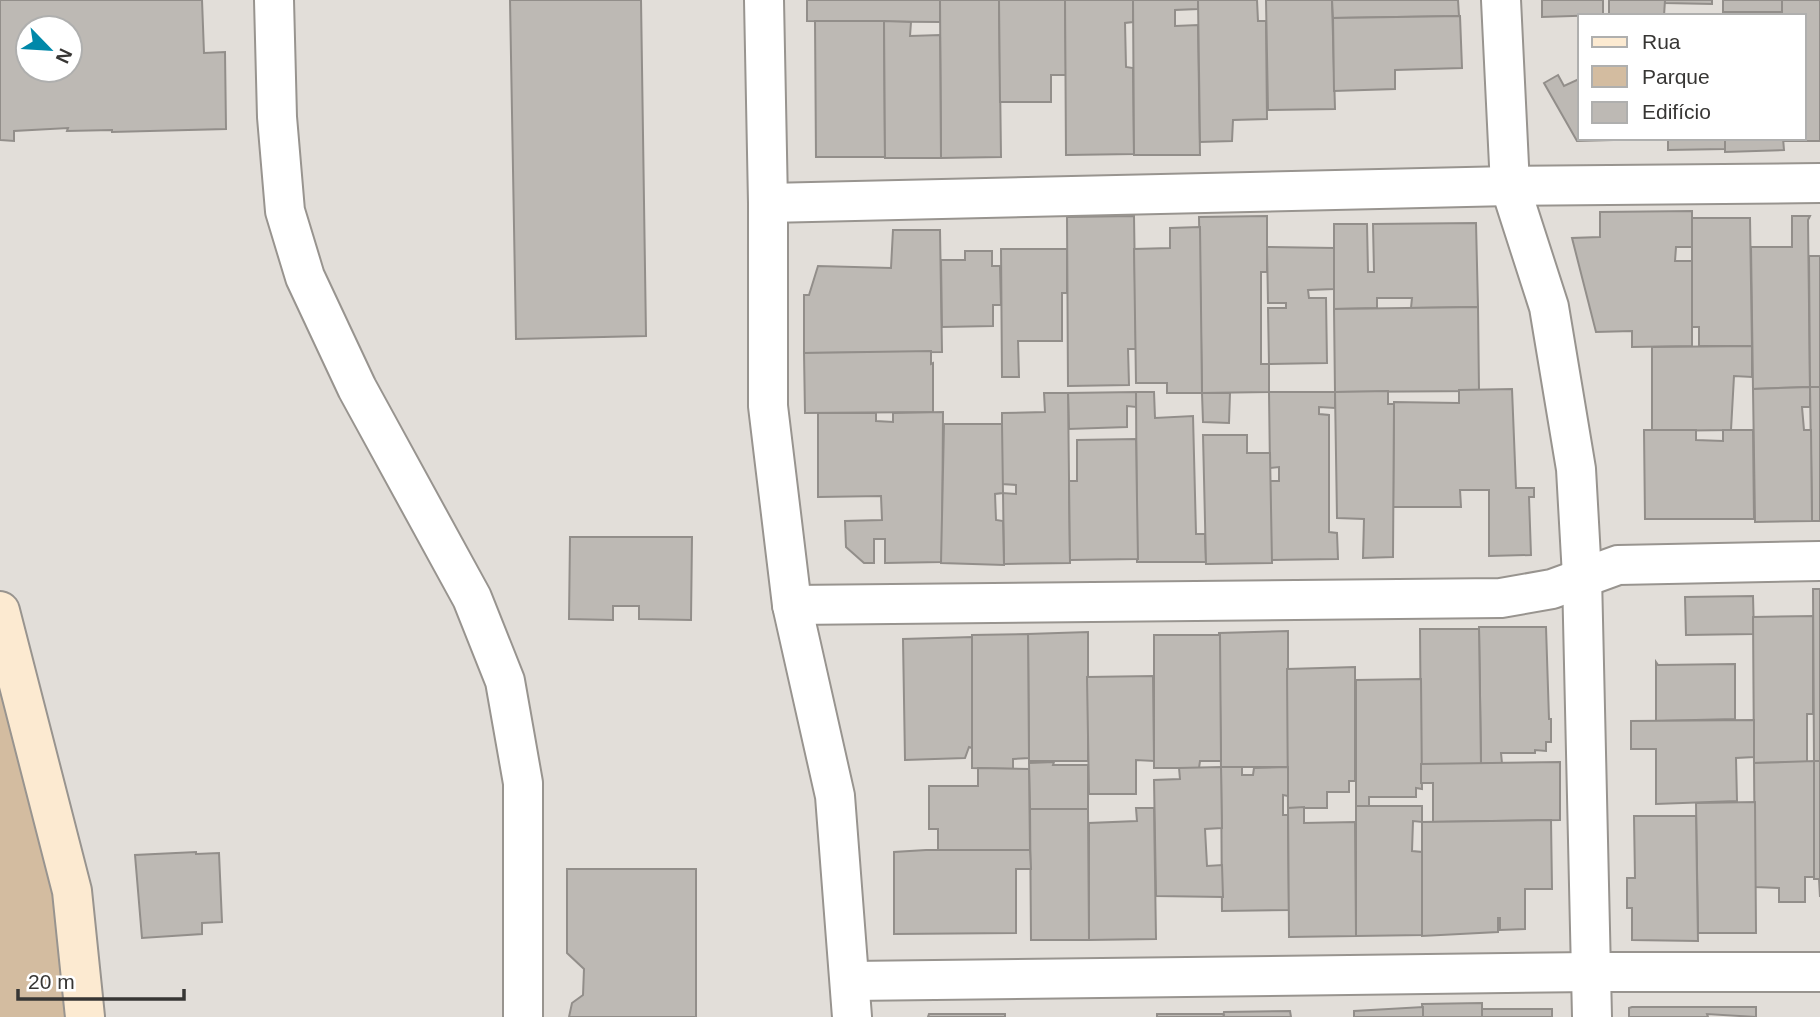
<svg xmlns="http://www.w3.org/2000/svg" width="1820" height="1017" font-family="Helvetica,sans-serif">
<rect width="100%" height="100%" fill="#e2ded9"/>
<polygon fill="#d3bca0" points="0,677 57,897 69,1017 0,1017"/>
<g fill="#bdb9b4" stroke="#928e8a" stroke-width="2" fill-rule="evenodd">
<path d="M0,0h202l2,53 21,-1 1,77 -114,3v-2l-45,1 1,-3 -54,3v10l-14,-1zM28,28h42v42h-42z"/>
<polygon points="510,0 641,0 646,336 516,339"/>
<polygon points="807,0 940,0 940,22 807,21"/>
<polygon points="940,0 999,0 1001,157 941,158"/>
<polygon points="999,0 1065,0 1066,75 1051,75 1051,102 1000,102"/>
<polygon points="1065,0 1133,0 1133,22 1125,23 1126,67 1133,68 1134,154 1066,155"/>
<polygon points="1133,0 1198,0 1198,9 1175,10 1175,26 1198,25 1200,155 1134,155"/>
<polygon points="1198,0 1257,0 1258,21 1266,21 1267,119 1233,120 1232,141 1200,142"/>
<polygon points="1266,0 1332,0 1335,109 1268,110"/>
<polygon points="1332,0 1458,0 1459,16 1333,18"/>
<polygon points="1542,0 1603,0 1603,15 1542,17"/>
<polygon points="1609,0 1665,0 1664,16 1609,16"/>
<polygon points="1665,0 1712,0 1712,4 1665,3"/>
<rect x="1723" y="0" width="59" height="12"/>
<polygon points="1782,0 1820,0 1820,141 1783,141 1783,138 1804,138 1804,16 1782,16"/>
<rect x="1723" y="12" width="59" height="4"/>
<polygon points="1460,16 1462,68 1395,70 1395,89 1334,91 1333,18"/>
<polygon points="815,21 884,21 885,157 816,157"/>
<polygon points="884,21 911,22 910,36 940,35 941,158 885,158"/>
<polygon points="1558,75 1564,86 1579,79 1580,81 1580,138 1611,138 1612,140 1577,141 1544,83"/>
<polygon points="1668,138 1725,138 1725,149 1668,150"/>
<polygon points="1725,138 1783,138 1784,150 1725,152"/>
<polygon points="1692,211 1692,247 1676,247 1675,261 1692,261 1692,346 1632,347 1632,331 1596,332 1572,238 1600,237 1600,212"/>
<polygon points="1134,216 1136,349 1128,349 1129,385 1068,386 1067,217"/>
<polygon points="1267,216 1267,272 1261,272 1261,364 1269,364 1269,392 1202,393 1199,217"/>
<polygon points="1792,216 1810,216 1808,220 1810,387 1753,389 1751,247 1792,247"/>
<polygon points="1692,218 1750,218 1752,346 1699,346 1699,327 1692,327"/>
<polygon points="1476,223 1478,307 1411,308 1412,298 1377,298 1377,308 1334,309 1334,224 1367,224 1368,272 1374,272 1373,224"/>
<polygon points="1200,227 1202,393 1167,393 1167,383 1136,383 1134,249 1170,248 1170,228"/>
<polygon points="893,230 940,230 942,352 804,353 804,295 809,295 818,266 891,268"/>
<polygon points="1267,247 1334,248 1334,289 1308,290 1309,298 1326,298 1327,363 1269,364 1268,308 1286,308 1286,303 1268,303"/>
<polygon points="1001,249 1067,249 1067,293 1062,293 1062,341 1018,341 1019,377 1002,377"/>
<polygon points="965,251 992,251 992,266 1000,266 1001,305 993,305 993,326 942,327 941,260 965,260"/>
<polygon points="1809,256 1820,256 1820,387 1810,387"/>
<polygon points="1478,307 1479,391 1335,392 1334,309"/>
<polygon points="1752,346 1752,377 1734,376 1731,430 1652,431 1652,347"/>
<polygon points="931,351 931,364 933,363 933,412 805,413 804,353"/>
<polygon points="1810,387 1820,387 1820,521 1812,521"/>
<polygon points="1810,387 1810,407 1802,407 1804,430 1811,430 1812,521 1755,522 1753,389"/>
<polygon points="1512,389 1516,488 1534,488 1534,497 1529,497 1531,555 1489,556 1489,490 1460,490 1461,507 1393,507 1394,402 1459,403 1459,390"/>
<polygon points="1388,391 1388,404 1394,404 1393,557 1363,558 1364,519 1337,518 1335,392"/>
<polygon points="1136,392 1154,392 1155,418 1193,416 1196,534 1205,534 1206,562 1137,562"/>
<polygon points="1136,392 1136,407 1127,406 1127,427 1069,429 1068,393"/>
<polygon points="1269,392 1335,392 1335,408 1319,407 1319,414 1329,415 1329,532 1337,533 1338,559 1271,560 1270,481 1279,481 1279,467 1270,468"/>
<polygon points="1044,393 1068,393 1070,563 1004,564 1003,493 1016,494 1016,485 1002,484 1002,413 1045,412"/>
<polygon points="1202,393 1230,393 1229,423 1203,422"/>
<polygon points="943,412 942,562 885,563 885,539 874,539 874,563 864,563 846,547 845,521 882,520 881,496 818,497 818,413 876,413 876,421 893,422 893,413"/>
<polygon points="944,424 1002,424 1003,493 995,494 996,520 1003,521 1004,565 941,563"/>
<polygon points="1644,430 1696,430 1696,440 1723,441 1723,430 1753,430 1754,519 1645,519"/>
<polygon points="1203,435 1247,435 1247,453 1270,453 1272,563 1206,564"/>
<polygon points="1136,439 1138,559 1070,560 1069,481 1077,481 1077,440"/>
<polygon points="570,537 692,537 691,620 639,619 639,606 613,606 613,620 569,619"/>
<polygon points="1813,589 1820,589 1820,761 1814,761"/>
<polygon points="1753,596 1754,634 1686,635 1685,597"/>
<polygon points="1813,616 1813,714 1807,714 1807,762 1754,763 1753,617"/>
<polygon points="1479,627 1546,627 1549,719 1551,719 1551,742 1546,742 1546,751 1535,750 1535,753 1501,753 1502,763 1481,764"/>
<polygon points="1420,629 1479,629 1481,764 1421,764"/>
<polygon points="1288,631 1288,767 1221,767 1219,633"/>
<polygon points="1088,632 1088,761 1029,761 1028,634"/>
<polygon points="1028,634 1029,758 1013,759 1013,769 972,768 972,635"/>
<polygon points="1154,635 1220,635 1221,761 1200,761 1199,768 1154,768"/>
<polygon points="972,637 972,748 969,747 965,758 905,760 903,639"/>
<polygon points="1656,662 1658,665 1735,664 1735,719 1656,721"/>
<polygon points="1355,667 1355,781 1349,781 1349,792 1327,792 1327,808 1288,808 1287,669"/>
<polygon points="1153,676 1154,761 1136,760 1136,794 1089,794 1087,677"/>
<polygon points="1421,679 1422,789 1416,788 1416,797 1369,797 1369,807 1356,806 1356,680"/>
<polygon points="1754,720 1754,757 1736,758 1737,801 1656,804 1656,749 1631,749 1631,721"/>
<polygon points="1814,761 1814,877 1805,877 1805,902 1779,902 1779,888 1755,887 1754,763"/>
<polygon points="1814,761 1820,761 1820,897 1819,879 1814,879"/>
<polygon points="1054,762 1053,765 1088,765 1088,809 1030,809 1029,763"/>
<polygon points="1560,762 1560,820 1433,822 1433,783 1421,783 1421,764"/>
<polygon points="1221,767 1242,767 1242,775 1253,775 1254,768 1288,767 1288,796 1283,795 1283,815 1288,815 1289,910 1222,911"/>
<polygon points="1221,767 1222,828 1205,829 1207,866 1222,865 1223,897 1156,896 1154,780 1180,779 1179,768"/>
<polygon points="978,768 1029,769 1030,850 938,851 938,829 929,829 929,786 978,786"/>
<polygon points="1755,802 1756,933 1698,933 1696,803"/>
<polygon points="1356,806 1422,806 1422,822 1413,821 1412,851 1422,852 1423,935 1356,936"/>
<polygon points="1304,807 1304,823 1355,822 1356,936 1289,937 1288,808"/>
<polygon points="1136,808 1154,808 1156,939 1089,940 1089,823 1137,821"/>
<polygon points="1030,809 1088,809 1089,940 1031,940"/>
<polygon points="1634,816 1696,816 1698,941 1632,940 1632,908 1627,908 1627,878 1635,878"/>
<polygon points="1551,820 1552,889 1525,889 1525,929 1500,930 1500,918 1498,918 1498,932 1422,936 1422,822"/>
<polygon points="926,850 1030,850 1031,869 1016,869 1016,933 894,934 894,852"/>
<polygon points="196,852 196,854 219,853 222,922 202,923 202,934 142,938 135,855"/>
<polygon points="567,869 696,869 696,1017 569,1017 572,1003 583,995 584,969 567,953"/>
<polygon points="1482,1003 1482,1017 1423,1017 1422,1004"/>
<polygon points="1423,1007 1423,1017 1354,1017 1354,1011"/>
<polygon points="1632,1007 1756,1007 1756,1017 1707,1014 1708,1017 1629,1017 1629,1008"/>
<rect x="1482" y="1009" width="70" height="8"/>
<polygon points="1290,1011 1291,1017 1223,1017 1224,1012"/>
<polygon points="929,1014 1005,1014 1005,1017 928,1017"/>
<polygon points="1157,1014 1223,1014 1224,1015 1223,1017 1157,1017"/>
</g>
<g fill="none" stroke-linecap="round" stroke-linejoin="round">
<g stroke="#98948f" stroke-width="42">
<g id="minor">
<polyline points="274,0 277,117 285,211 305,277 357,388 472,598 505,681 523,783 523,1017"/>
<polyline points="764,0 768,203 768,406 792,605 835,796 852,1017"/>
<polyline points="1501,0 1510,186 1549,307 1576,469 1582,576 1592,1017"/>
<polyline points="768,203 1510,186 1820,183"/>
<polyline points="792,605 1501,598 1552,589 1618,565 1820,561"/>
<polyline points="851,981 1591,972 1820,972"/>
</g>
</g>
<g stroke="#98948f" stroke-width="42">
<polyline id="secondary" points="0,611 72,891 85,1017"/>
</g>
<use href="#minor" stroke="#fff" stroke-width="38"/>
<use href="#secondary" stroke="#fcead1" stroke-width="38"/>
</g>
<rect x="1578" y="14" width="228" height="126" fill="#ffffff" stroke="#afafae" stroke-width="2"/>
<rect x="1592" y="37" width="35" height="10" fill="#fcead1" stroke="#afafae" stroke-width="2"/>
<text x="1642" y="49" font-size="21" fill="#373634">Rua</text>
<rect x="1592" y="66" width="35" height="21" fill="#d3bca0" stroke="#afafae" stroke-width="2"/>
<text x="1642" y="84" font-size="21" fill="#373634">Parque</text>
<rect x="1592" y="102" width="35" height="21" fill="#bdb9b4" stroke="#afafae" stroke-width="2"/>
<text x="1642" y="119" font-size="21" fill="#373634">Edifício</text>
<g transform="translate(49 49) rotate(115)"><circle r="33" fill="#ffffff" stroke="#afafae" stroke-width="2"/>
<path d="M0-5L12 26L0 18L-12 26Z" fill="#0088a9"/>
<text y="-10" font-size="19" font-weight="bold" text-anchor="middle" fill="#373634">N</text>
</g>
<path d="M18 989v10h166v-10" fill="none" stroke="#373634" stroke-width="3.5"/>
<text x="28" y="989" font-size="21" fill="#373634" stroke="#ffffff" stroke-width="5" paint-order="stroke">20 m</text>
</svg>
